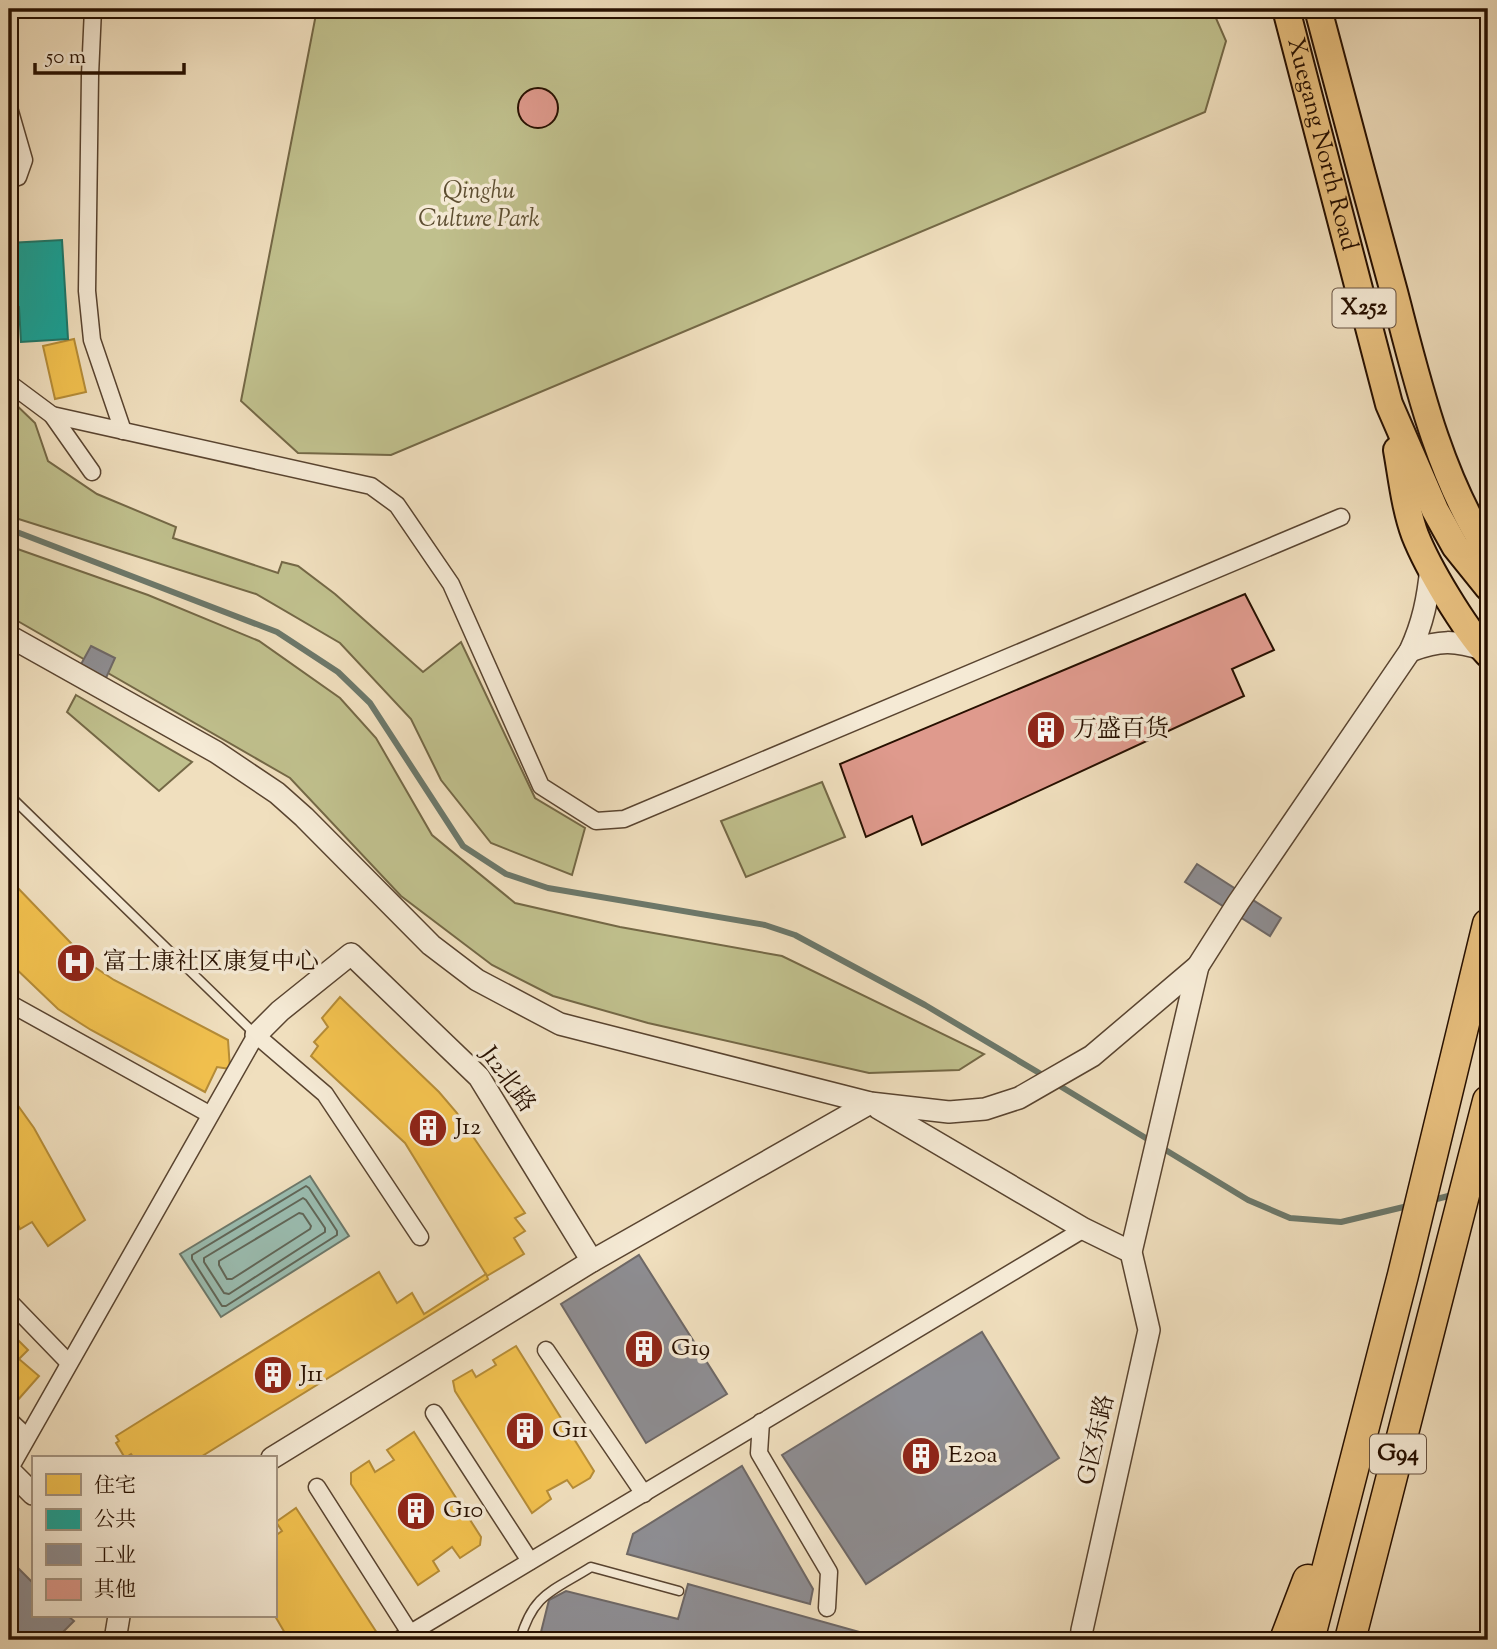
<svg xmlns="http://www.w3.org/2000/svg" width="1497" height="1649" font-family="'Sorts Mill Goudy','Noto Serif SC',serif">
<rect width="100%" height="100%" fill="#f0dfbe"/>
<filter id="stains"><feTurbulence type="fractalNoise" baseFrequency=".00286" numOctaves="4"/><feColorMatrix values="0 0 0 0 .2 0 0 0 0 .09 0 0 0 0 .02 0 0 0 .5 -.17"/></filter>
<radialGradient id="worn" r=".72"><stop offset=".6" stop-color="#630" stop-opacity="0"/><stop offset="1" stop-color="#630" stop-opacity=".3"/></radialGradient>
<g fill="#c0c08d" stroke="#746846" stroke-width="2">
<polygon points="317,9 1212,9 1226,41 1205,112 391,455 298,453 241,401"/>
<polygon points="9,398 35,423 48,461 97,494 176,527 173,538 278,573 282,562 298,566 335,594 423,672 461,642 535,798 585,828 572,875 491,843 441,780 411,719 340,643 256,594 9,516"/>
<polygon points="9,546 148,595 259,641 340,698 376,738 432,835 515,903 620,927 782,956 984,1054 959,1070 869,1073 648,1023 553,996 492,965 401,896 290,778 9,616"/>
<polygon points="76,695 192,762 159,791 67,712"/>
<polygon points="822,782 845,837 746,877 721,821"/>
</g>
<polygon fill="#9abdb1" stroke="#6c786a" stroke-width="2" points="310,1176 349,1236 221,1317 180,1254"/>
<g fill="#f2c14e" stroke="#b58c37" stroke-width="2">
<polygon points="74,339 86,392 55,399 43,346"/>
<polygon points="15,885 93,966 114,980 228,1040 230,1069 217,1067 205,1092 91,1030 58,1009 9,962 9,890"/>
<polygon points="340,997 439,1092 457,1113 525,1213 515,1218 525,1231 514,1238 524,1254 487,1276 405,1143 311,1056 318,1046 314,1042 328,1027 322,1018"/>
<polygon points="9,1093 34,1128 85,1220 48,1246 32,1222 20,1229 9,1206"/>
<polygon points="379,1272 397,1303 412,1293 424,1314 486,1274 488,1279 199,1458 134,1458 131,1454 125,1458 116,1443 119,1441 116,1436"/>
<polygon points="9,1331 28,1350 19,1359 39,1376 9,1410"/>
<polygon points="516,1346 594,1471 590,1478 573,1488 567,1480 547,1491 551,1499 532,1513 455,1391 453,1381 472,1370 476,1377 496,1365 493,1360"/>
<polygon points="414,1432 481,1537 480,1545 460,1558 452,1547 433,1561 439,1571 418,1585 351,1484 351,1473 369,1461 375,1472 394,1460 387,1450"/>
<polygon points="296,1508 377,1633 366,1640 289,1640 275,1616 275,1536 282,1531 276,1522"/>
</g>
<polygon fill="#17a398" stroke="#1c776a" stroke-width="2" points="62,240 68,339 21,342 19,307 9,308 9,243"/>
<g fill="#8d8d92" stroke="#6e6866" stroke-width="2">
<polygon points="91,646 115,658 106,678 80,666"/>
<polygon points="1197,864 1281,918 1270,936 1185,882"/>
<polygon points="639,1255 727,1394 646,1443 561,1304"/>
<polygon points="982,1332 1059,1458 866,1584 782,1455"/>
<polygon points="742,1466 813,1589 810,1604 627,1554 633,1534"/>
<polygon points="9,1559 33,1583 33,1616 68,1616 74,1621 55,1640 9,1640"/>
<polygon points="688,1584 888,1640 539,1640 549,1600 566,1591 678,1619"/>
</g>
<g fill="none" stroke-linecap="round" stroke-linejoin="round">
<g stroke="#606658" stroke-width="2">
<polygon points="306,1186 309,1188 337,1231 337,1235 226,1306 222,1306 192,1259 192,1255"/>
<polygon points="303,1198 306,1200 325,1228 325,1232 229,1294 224,1293 204,1262 204,1258"/>
<polygon points="299,1213 303,1214 311,1226 310,1229 232,1279 227,1279 219,1265 219,1261"/>
</g>
<g stroke="#6c786a" stroke-width="6">
<polyline points="9,529 277,632 338,672 370,703 463,846 506,874 548,888 765,925 795,935 925,1005 1046,1077"/>
<polyline points="1055,1083 1248,1200 1290,1218 1341,1222 1412,1205"/>
<polyline points="1473,1190 1488,1186"/>
<polyline points="1429,1201 1456,1194"/>
</g>
</g>
<g fill="#df9a8d" stroke="#271000" stroke-width="2">
<circle cx="538" cy="108" r="20"/>
<polygon points="1245,594 1274,650 1232,669 1244,696 922,845 912,816 866,837 840,764"/>
</g>
<g fill="none" stroke-linecap="round" stroke-linejoin="round">
<g stroke="#594430" stroke-width="11">
<g id="service">
<polyline points="9,795 255,1034"/>
<path d="M520,1640c13,-47 33,-49 71,-73l88,24"/>
</g>
</g>
<g stroke="#594430" stroke-width="19">
<g id="minor">
<polyline points="93,9 90,75 87,291 92,340 123,431"/>
<polyline points="9,108 24,160 18,177 9,180"/>
<polyline points="9,383 52,415 371,486 397,505 451,584 541,786 596,821 624,819 1341,517"/>
<polyline points="52,415 92,472"/>
<polyline points="9,1003 209,1114"/>
<polyline points="9,1301 69,1363"/>
<polyline points="546,1350 644,1494"/>
<polyline points="434,1413 530,1561"/>
<polyline points="9,1420 27,1437"/>
<polyline points="761,1422 759,1453 829,1572 827,1608"/>
<polyline points="9,1470 256,1035 325,1094 420,1237"/>
<polyline points="317,1487 410,1633"/>
<polyline points="399,1640 1084,1229"/>
</g>
</g>
<g stroke="#594430" stroke-width="24">
<g id="tertiary">
<path d="M9,636l207,116 61,41 27,24 127,128 46,35 83,44 310,79 79,9 36,-3 34,-11 73,-42 106,-90 40,-63 172,-252c13,-28 18,-53 21,-84"/>
<path d="M1410,651c30,-11 44,-11 75,-1"/>
<polyline points="256,1035 280,1011 351,954 479,1077 592,1261"/>
<polyline points="878,1108 1084,1229 1131,1252"/>
<polyline points="272,1458 592,1261 870,1103"/>
<polyline points="9,1470 33,1494"/>
<polyline points="115,1640 119,1616"/>
<polyline points="1081,1640 1082,1630 1149,1330 1131,1252 1198,966"/>
</g>
</g>
<g stroke="#271000" stroke-width="30">
<g id="primary">
<path id="s1" d="M1286,9l103,395 46,106 20,36 33,41"/>
<path d="M1318,9c25,94 50,189 76,283 23,88 44,181 94,259"/>
<path d="M1397,450c5,28 8,58 18,85 13,33 49,93 73,119"/>
</g>
</g>
<g stroke="#271000" stroke-width="33">
<g id="motorway">
<polyline points="1285,1640 1308,1580"/>
<polyline points="1309,1640 1403,1275 1488,924"/>
<polyline points="1350,1640 1488,1101"/>
</g>
</g>
<use href="#service" stroke="#f5ead5" stroke-width="8"/>
<use href="#minor" stroke="#f5ead5" stroke-width="16"/>
<use href="#tertiary" stroke="#f5ead5" stroke-width="21"/>
<use href="#primary" stroke="#e8c07f" stroke-width="26"/>
<use href="#motorway" stroke="#e8c07f" stroke-width="30"/>
</g>
<defs>
<g id="building-disc" transform="scale(2.0125)"><circle r="9.5" fill="#8f2418" stroke="#f5ead5"/><path d="M-4-6H4V6H1V3H-1V6H-4ZM-2.5-4.3h1.7v1.8h-1.7ZM.8-4.3h1.7v1.8H.8ZM-2.5-1h1.7V.8h-1.7ZM.8-1h1.7V.8H.8Z" fill="#fff"/></g>
<g id="hospital-disc" transform="scale(2.0125)"><circle r="9.5" fill="#8f2418" stroke="#f5ead5"/><path d="M-5-5h3v3.5h4V-5h3V5h-3V1.5h-4V5h-3Z" fill="#fff"/></g>
</defs>
<g fill-rule="evenodd">
<use href="#building-disc" x="1046" y="730"/>
<use href="#hospital-disc" x="76" y="963"/>
<use href="#building-disc" x="428" y="1128"/>
<use href="#building-disc" x="644" y="1349"/>
<use href="#building-disc" x="273" y="1375"/>
<use href="#building-disc" x="525" y="1431"/>
<use href="#building-disc" x="921" y="1456"/>
<use href="#building-disc" x="416" y="1511"/>
</g>
<g text-anchor="middle" dominant-baseline="central" stroke-width="7" stroke-linejoin="round" paint-order="stroke">
<g fill="#f5ead5" stroke="#655140" stroke-width="2">
<rect x="1332.5" y="288.5" width="63" height="39" rx="5"/>
<rect x="1370" y="1434.5" width="56" height="39" rx="5"/>
</g>
<g font-size="23" font-weight="bold" fill="#271000">
<text x="1364" y="308">X252</text>
<text x="1398" y="1454">G94</text>
</g>
<g font-size="24" fill="#271000" stroke="#f5ead5">
<text stroke="none"><textPath href="#s1" startOffset="140">Xuegang North Road</textPath></text>
<text transform="translate(507 1080) rotate(54)">J12北路</text>
<text transform="translate(1097 1440) rotate(-77)">G区东路</text>
</g>
<g font-size="24" font-style="italic" fill="#5d4e31" stroke="#f5ead5">
<text x="479" y="192">Qinghu<tspan x="479" dy="28">Culture Park</tspan></text>
</g>
<g font-size="24" fill="#271000" stroke="#f5ead5" text-anchor="start">
<text x="1073" y="730">万盛百货</text>
<text x="103" y="963">富士康社区康复中心</text>
<text x="455" y="1128">J12</text>
<text x="671" y="1349">G19</text>
<text x="300" y="1375">J11</text>
<text x="552" y="1431">G11</text>
<text x="948" y="1456">E20a</text>
<text x="443" y="1511">G10</text>
</g>
</g>
<rect width="1497" height="1649" fill="none" stroke="#f0dfbe" stroke-width="35"/>
<rect x="10" y="10" width="1476" height="1628" fill="none" stroke="#271000" stroke-width="3.5"/>
<rect x="18" y="18" width="1462" height="1614" fill="none" stroke="#271000" stroke-width="2"/>
<rect x="32" y="1456" width="245" height="161" fill="#f5ead5" stroke="#a39380" stroke-width="2"/>
<rect x="46" y="1474" width="35" height="21" fill="#f2c14e" stroke="#a39380" stroke-width="2"/>
<text x="94" y="1492" font-size="21" fill="#271000">住宅</text>
<rect x="46" y="1509" width="35" height="21" fill="#17a398" stroke="#a39380" stroke-width="2"/>
<text x="94" y="1526" font-size="21" fill="#271000">公共</text>
<rect x="46" y="1544" width="35" height="21" fill="#8d8d92" stroke="#a39380" stroke-width="2"/>
<text x="94" y="1562" font-size="21" fill="#271000">工业</text>
<rect x="46" y="1579" width="35" height="21" fill="#df9a8d" stroke="#a39380" stroke-width="2"/>
<text x="94" y="1596" font-size="21" fill="#271000">其他</text>
<path d="M35 63v10h149v-10" fill="none" stroke="#271000" stroke-width="3.5"/>
<text x="46" y="63" font-size="21" fill="#271000" stroke="#f5ead5" stroke-width="5" paint-order="stroke">50 m</text>
<rect width="100%" height="100%" filter="url(#stains)"/>
<rect width="100%" height="100%" fill="url(#worn)"/>
</svg>
